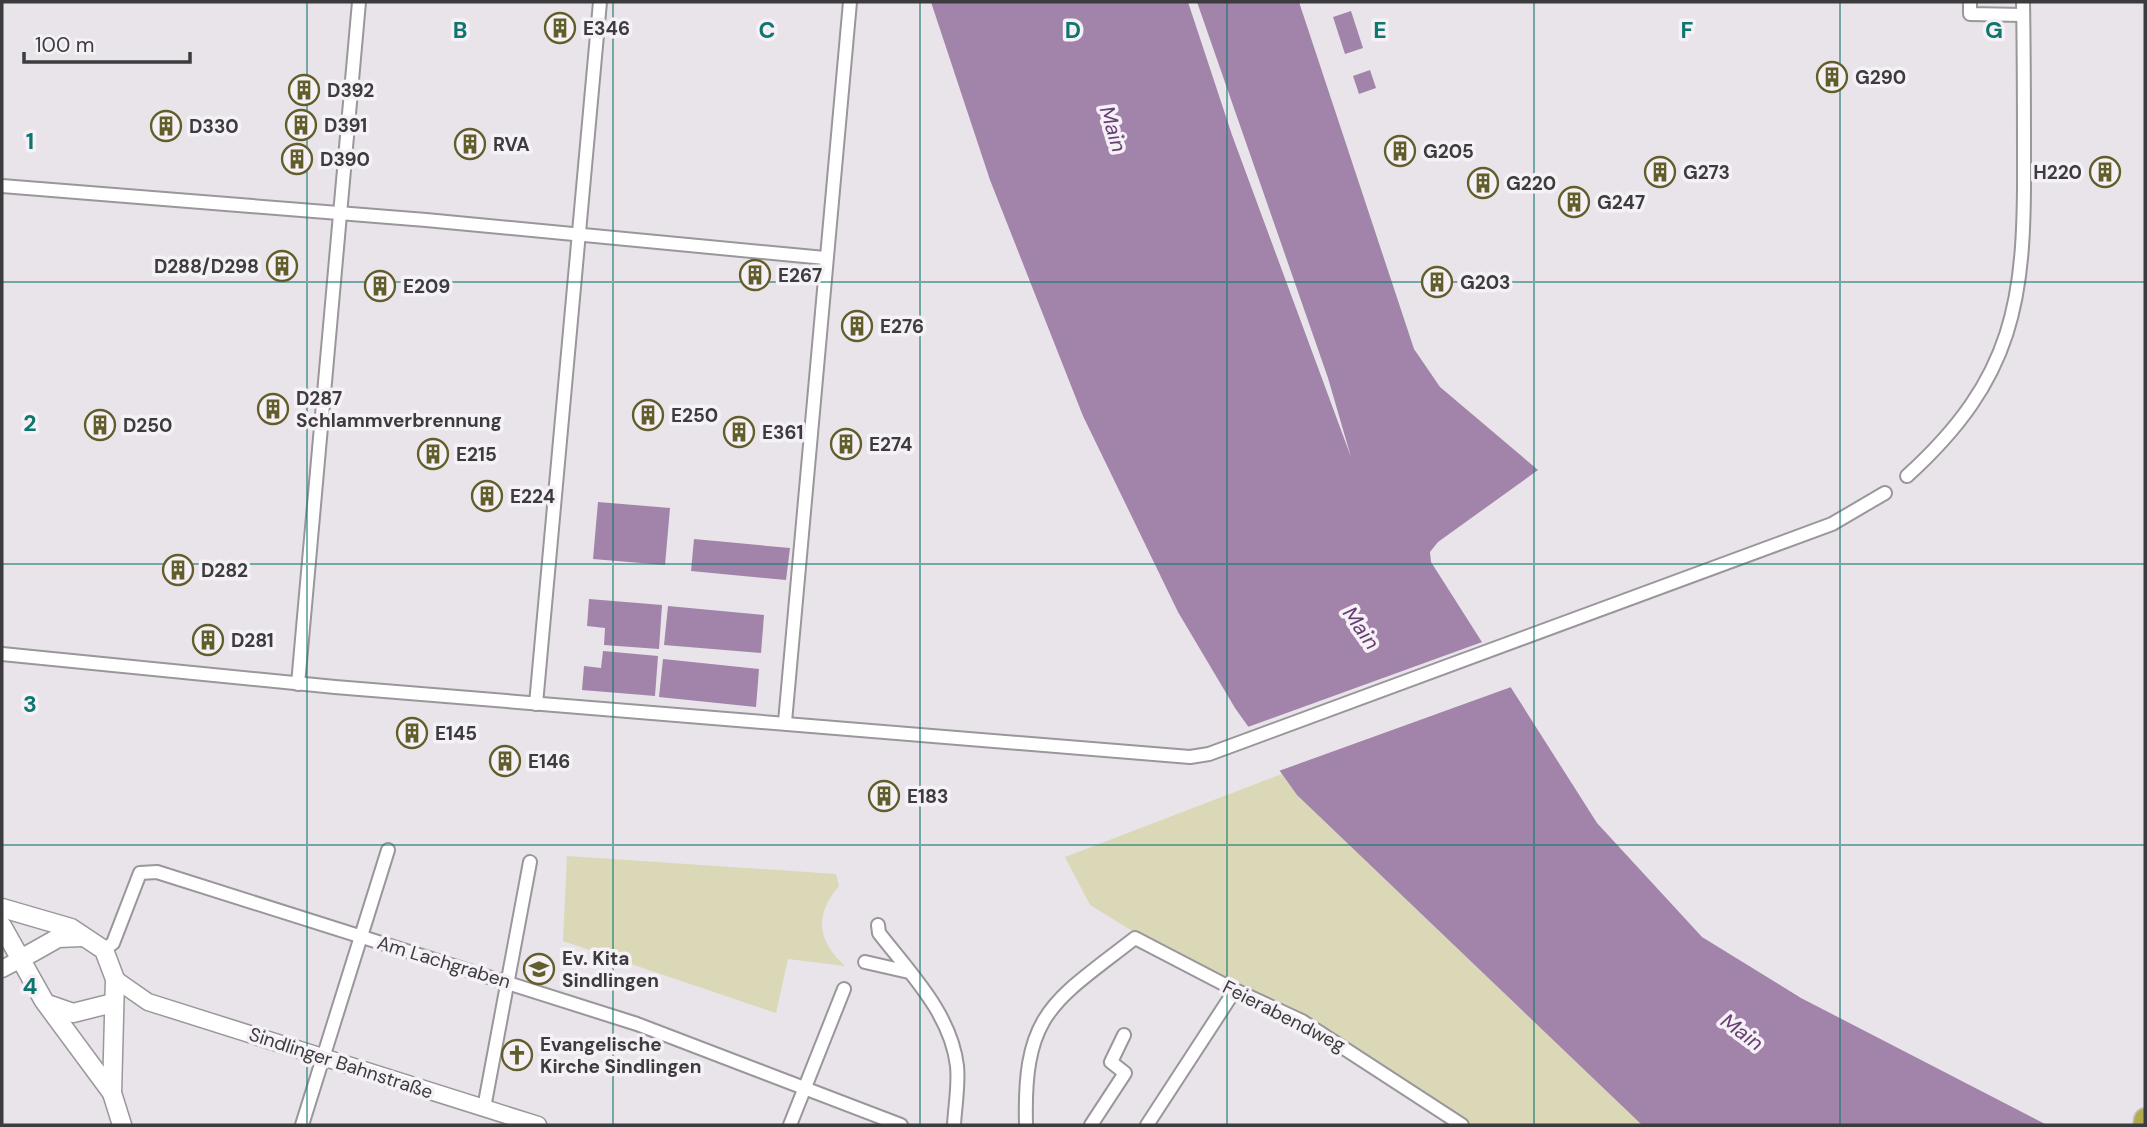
<svg xmlns="http://www.w3.org/2000/svg" width="2147" height="1127" font-family="'DM Sans',sans-serif">
<rect width="100%" height="100%" fill="#e8e4e9"/>
<g fill="#dad8b6">
<polygon points="1282,774 1297,795 1642,1125 1467,1125 1435,1102 1165,951 1090,905 1065,857"/>
<path d="M567,856l269,18 3,12c-25,29 -22,55 6,80l-57,-7 -12,54 -213,-72z"/>
</g>
<g fill="#a283aa">
<polygon points="931,2 1188,2 1232,135 1351,457 1328,378 1197,2 1299,2 1414,349 1440,387 1538,470 1438,542 1430,552 1431,562 1597,823 1702,937 1801,998 2047,1125 1642,1125 1297,795 1235,708 1178,612 1083,416 990,180"/>
<polygon points="1351,11 1363,48 1345,54 1333,17"/>
<polygon points="1370,70 1376,88 1359,94 1353,76"/>
<polygon points="598,502 670,508 665,565 593,559"/>
<polygon points="694,539 790,548 786,580 691,571"/>
<polygon points="589,599 662,605 659,649 604,645 605,628 587,626"/>
<polygon points="668,606 764,615 761,653 664,645"/>
<polygon points="603,651 658,656 655,696 582,690 584,666 601,668"/>
<polygon points="663,659 759,669 756,707 659,697"/>
</g>
<polygon fill="#e8e4e9" points="1485,641 1514,686 1276,772 1245,728"/>
<g fill="none" stroke-linecap="round" stroke-linejoin="round">
<g stroke="#9a969b" stroke-width="16">
<g id="minor">
<polyline points="1970,2 1970,14 2023,15"/>
<polyline points="2,186 426,220 825,258"/>
<path d="M1907,476c108,-98 118,-176 117,-315 0,-53 0,-106 -1,-159"/>
<polyline points="2,654 335,687 1190,757 1209,754 1832,524 1885,493"/>
<polyline points="298,684 359,2"/>
<polyline points="536,704 600,2"/>
<polyline points="785,722 850,2"/>
<path d="M878,925l1,8c31,40 72,81 78,133 2,19 -2,40 -3,59"/>
<polyline points="104,950 113,943 140,873 157,872 637,1024 901,1125"/>
<polyline points="865,962 909,972"/>
<polyline points="484,1108 530,862"/>
<polyline points="302,1125 388,850"/>
<polyline points="790,1125 844,989"/>
<path d="M1026,1125c-3,-113 27,-123 109,-187l100,52 67,31 160,104"/>
<polyline points="1091,1125 1125,1073 1111,1062 1124,1035"/>
<polyline points="1147,1125 1235,990"/>
</g>
</g>
<g stroke="#9a969b" stroke-width="19">
<g id="tertiary">
<polyline points="2,969 19,960"/>
<polyline points="115,979 148,1002 538,1125"/>
</g>
</g>
<g stroke="#9a969b" stroke-width="21">
<g id="secondary">
<polyline points="2,908 71,928 104,950 115,979 112,1093 122,1125"/>
<polyline points="2,926 44,1001 112,1093"/>
<polyline points="19,960 58,938 82,937"/>
<polyline points="50,1005 73,1013 113,1003"/>
</g>
</g>
<g stroke="#c4c4c5" stroke-width="24">
<polyline id="trunk" points="2144,1125 2145,1119"/>
</g>
<use href="#minor" stroke="#fff" stroke-width="12"/>
<use href="#tertiary" stroke="#fff" stroke-width="16"/>
<use href="#secondary" stroke="#fff" stroke-width="18"/>
<use href="#trunk" stroke="#b2ab50" stroke-width="21"/>
</g>
<path fill="none" stroke="#0f766e" stroke-width="2" stroke-opacity="0.55" d="M307,2v1123M613,2v1123M920,2v1123M1227,2v1123M1534,2v1123M1840,2v1123M2,282h2143M2,564h2143M2,845h2143"/>
<defs>
<g id="building-ring" transform="scale(1.575)"><circle r="9.5" fill="#f5f1f6" stroke="#625e2b" stroke-width="1.5"/><path d="M-4-6H4V6H1V3H-1V6H-4ZM-2.5-4.3h1.7v1.8h-1.7ZM.8-4.3h1.7v1.8H.8ZM-2.5-1h1.7V.8h-1.7ZM.8-1h1.7V.8H.8Z" fill="#625e2b"/></g>
<g id="school-ring" transform="scale(1.575)"><circle r="9.5" fill="#f5f1f6" stroke="#625e2b" stroke-width="1.5"/><path d="M0-5L7-2L0 1L-7-2ZM-4 1L0 2.5L4 1V4Q0 6-4 4Z" fill="#625e2b"/></g>
<g id="church-ring" transform="scale(1.575)"><circle r="9.5" fill="#f5f1f6" stroke="#625e2b" stroke-width="1.5"/><path d="M-1.2-6h2.4v3.5h3.3v2.4h-3.3V6h-2.4V-.1h-3.3v-2.4h3.3Z" fill="#625e2b"/></g>
</defs>
<g fill-rule="evenodd">
<use href="#building-ring" x="560" y="28"/>
<use href="#building-ring" x="1832" y="77"/>
<use href="#building-ring" x="304" y="90"/>
<use href="#building-ring" x="301" y="125"/>
<use href="#building-ring" x="166" y="126"/>
<use href="#building-ring" x="470" y="144"/>
<use href="#building-ring" x="1400" y="151"/>
<use href="#building-ring" x="297" y="159"/>
<use href="#building-ring" x="1660" y="172"/>
<use href="#building-ring" x="2105" y="172"/>
<use href="#building-ring" x="1483" y="183"/>
<use href="#building-ring" x="1574" y="202"/>
<use href="#building-ring" x="282" y="266"/>
<use href="#building-ring" x="755" y="275"/>
<use href="#building-ring" x="1437" y="282"/>
<use href="#building-ring" x="380" y="286"/>
<use href="#building-ring" x="857" y="326"/>
<use href="#building-ring" x="273" y="409"/>
<use href="#building-ring" x="648" y="415"/>
<use href="#building-ring" x="100" y="425"/>
<use href="#building-ring" x="739" y="432"/>
<use href="#building-ring" x="846" y="444"/>
<use href="#building-ring" x="433" y="454"/>
<use href="#building-ring" x="487" y="496"/>
<use href="#building-ring" x="178" y="570"/>
<use href="#building-ring" x="208" y="640"/>
<use href="#building-ring" x="412" y="733"/>
<use href="#building-ring" x="505" y="761"/>
<use href="#building-ring" x="884" y="796"/>
<use href="#school-ring" x="539" y="969"/>
<use href="#church-ring" x="517" y="1055"/>
</g>
<g text-anchor="middle" dominant-baseline="central" stroke-width="7" stroke-linejoin="round" paint-order="stroke">
<g font-size="19" font-weight="bold" fill="#3c3b3d" stroke="#f5f1f6" text-anchor="start">
<text x="583" y="28">E346</text>
<text x="1855" y="77">G290</text>
<text x="327" y="90">D392</text>
<text x="324" y="125">D391</text>
<text x="189" y="126">D330</text>
<text x="493" y="144">RVA</text>
<text x="1423" y="151">G205</text>
<text x="320" y="159">D390</text>
<text x="1683" y="172">G273</text>
<text x="2082" y="172" text-anchor="end">H220</text>
<text x="1506" y="183">G220</text>
<text x="1597" y="202">G247</text>
<text x="259" y="266" text-anchor="end">D288/D298</text>
<text x="778" y="275">E267</text>
<text x="1460" y="282">G203</text>
<text x="403" y="286">E209</text>
<text x="880" y="326">E276</text>
<text x="296" y="398">D287<tspan x="296" dy="22">Schlammverbrennung</tspan></text>
<text x="671" y="415">E250</text>
<text x="123" y="425">D250</text>
<text x="762" y="432">E361</text>
<text x="869" y="444">E274</text>
<text x="456" y="454">E215</text>
<text x="510" y="496">E224</text>
<text x="201" y="570">D282</text>
<text x="231" y="640">D281</text>
<text x="435" y="733">E145</text>
<text x="528" y="761">E146</text>
<text x="907" y="796">E183</text>
<text x="562" y="958">Ev. Kita<tspan x="562" dy="22">Sindlingen</tspan></text>
<text x="540" y="1044">Evangelische<tspan x="540" dy="22">Kirche Sindlingen</tspan></text>
</g>
<g font-size="19" fill="#3c3b3d" stroke="#f5f1f6">
<text transform="translate(444 962) rotate(17)">Am Lachgraben</text>
<text transform="translate(1284 1016) rotate(27)">Feierabendweg</text>
<text transform="translate(341 1063) rotate(18)">Sindlinger Bahnstraße</text>
</g>
<g font-size="21" font-style="italic" fill="#683e73" stroke="#f5f1f6">
<text transform="translate(1113 129) rotate(73)">Main</text>
<text transform="translate(1361 628) rotate(55)">Main</text>
<text transform="translate(1742 1032) rotate(37)">Main</text>
</g>
</g>
<g font-size="23" text-anchor="middle" font-weight="bold" fill="#0f766e" stroke="#f5f1f6" stroke-width="7" stroke-linejoin="round" paint-order="stroke">
<text x="460" y="38">B</text>
<text x="767" y="38">C</text>
<text x="1073" y="38">D</text>
<text x="1380" y="38">E</text>
<text x="1687" y="38">F</text>
<text x="1994" y="38">G</text>
<text x="30" y="149">1</text>
<text x="30" y="431">2</text>
<text x="30" y="712">3</text>
<text x="30" y="994">4</text>
</g>
<rect width="2147" height="1127" fill="none" stroke="#3c3b3d" stroke-width="7"/>
<path d="M24 52v10h166v-10" fill="none" stroke="#3c3b3d" stroke-width="3.5"/>
<text x="35" y="52" font-size="21" fill="#3c3b3d" stroke="#f5f1f6" stroke-width="5" paint-order="stroke">100 m</text>
</svg>
